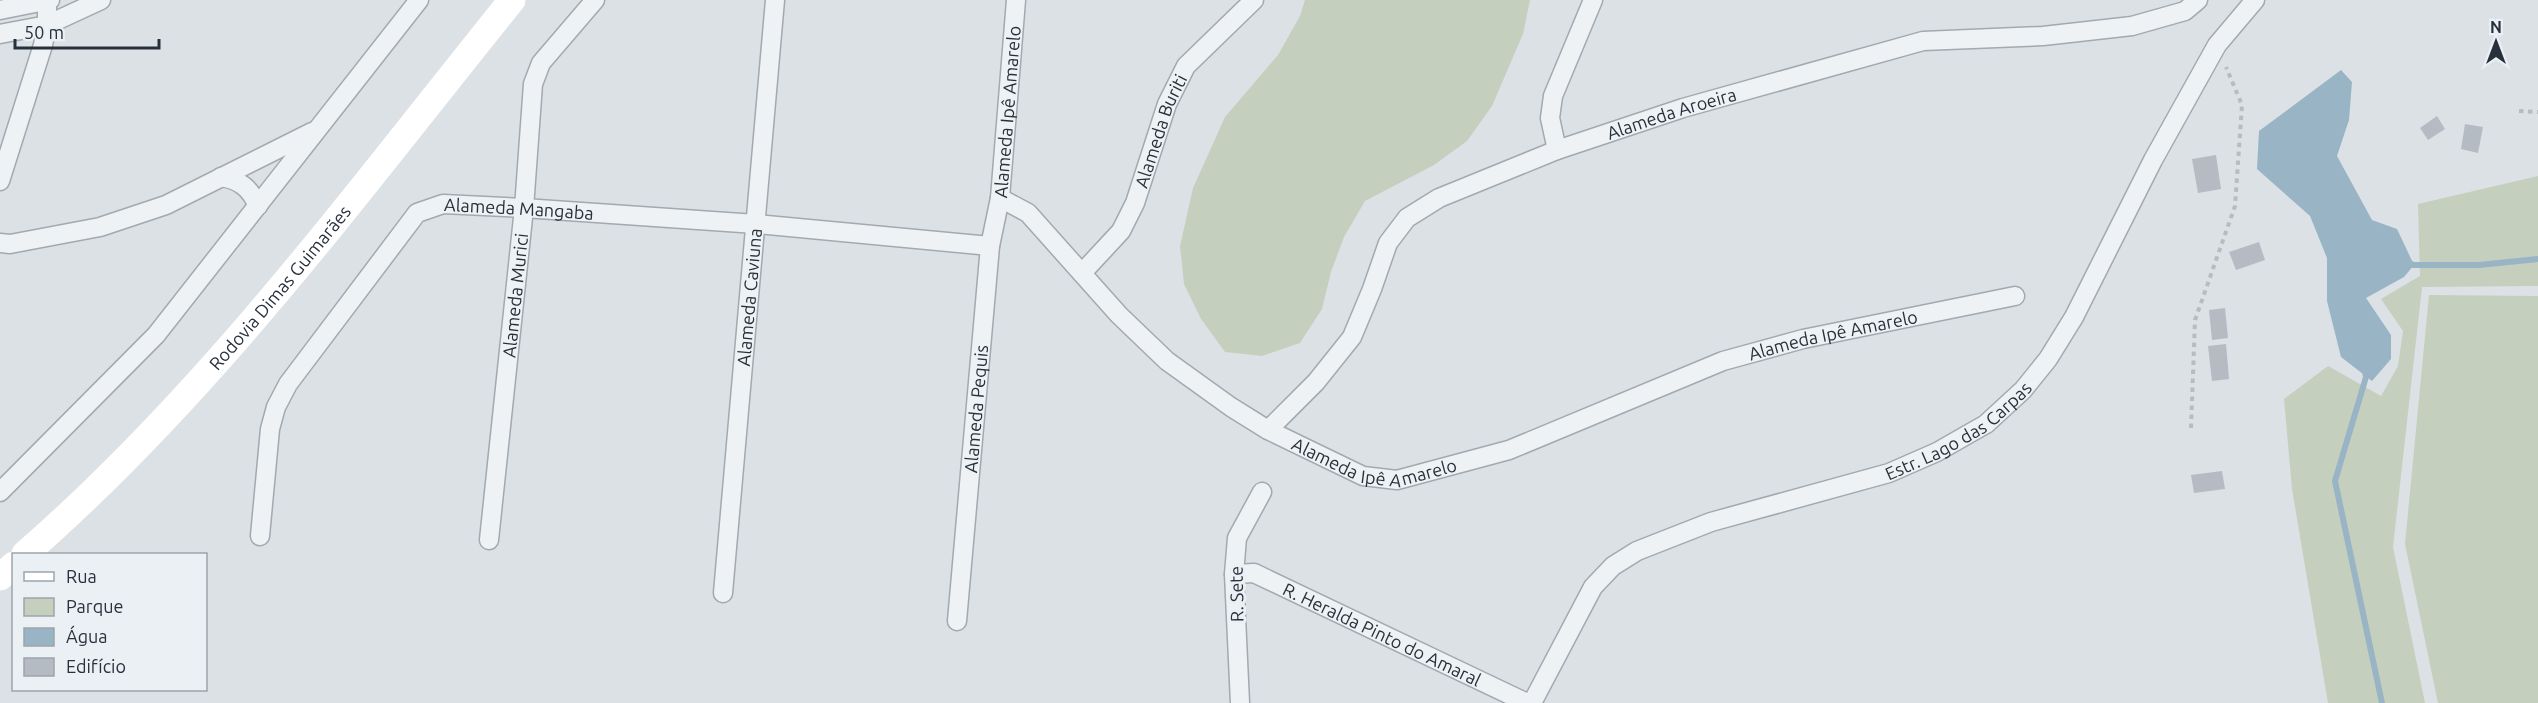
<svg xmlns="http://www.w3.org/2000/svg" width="2538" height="703" font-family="Ubuntu,sans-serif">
<rect width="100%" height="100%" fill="#dce1e6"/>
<g fill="#c5cfbe">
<polygon points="1305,0 1530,0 1523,34 1492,106 1467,141 1434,165 1365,201 1344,237 1331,272 1322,309 1300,343 1262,356 1225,352 1201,319 1184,284 1180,246 1193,188 1225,117 1278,55 1300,16"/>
<polygon points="2538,176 2538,286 2422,287 2393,547 2425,703 2328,703 2292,489 2284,399 2328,366 2381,396 2398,366 2403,331 2381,299 2420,276 2418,204"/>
<polygon points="2429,295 2538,296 2538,703 2438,703 2405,544"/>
</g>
<polygon fill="#99b4c4" points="2341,70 2352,82 2349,120 2337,156 2372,220 2397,229 2414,265 2404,277 2366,298 2391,335 2391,359 2372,381 2341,357 2327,301 2327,258 2310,216 2257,169 2259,131"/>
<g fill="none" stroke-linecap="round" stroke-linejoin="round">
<g stroke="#99b4c4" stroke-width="6">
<polyline points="2407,263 2414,265 2479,265 2538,259"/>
<polyline points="2365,371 2366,377 2335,481 2382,703"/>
</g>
</g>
<g fill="#b4bbc2">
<polygon points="2437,116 2445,129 2428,140 2420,128"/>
<polygon points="2465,124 2483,127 2478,153 2461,149"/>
<polygon points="2216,155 2221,189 2198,193 2192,159"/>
<polygon points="2259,242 2265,260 2236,270 2229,252"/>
<polygon points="2225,308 2228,338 2212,340 2209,310"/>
<polygon points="2226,344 2229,379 2212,381 2208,346"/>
<polygon points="2222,471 2225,489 2194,493 2191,475"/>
</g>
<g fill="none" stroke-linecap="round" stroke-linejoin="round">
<g stroke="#a2a9af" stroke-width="21">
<g id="street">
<polyline points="0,10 50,0"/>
<polyline points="0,34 47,25 101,0"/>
<polyline points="1557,150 1550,118 1553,96 1593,0"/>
<path d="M221,177c19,3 29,11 37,29"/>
<polyline points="0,181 43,45 47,25 47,1"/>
<path id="s1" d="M1000,198l28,15 91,102 48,46 64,46 37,23 95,46 34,4 112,-30 214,-89 80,-22 212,-43"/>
<polyline points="0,243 10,244 100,227 166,205 312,132"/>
<path id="s2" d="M1082,273l39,-42 14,-28 32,-99 19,-38 68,-66"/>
<path id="s3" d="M1268,430l48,-48 36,-45 20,-48 16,-46 19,-25 32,-20 118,-48 126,-42 240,-67 120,-5 89,-10 53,-15 13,-11"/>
<polyline points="0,492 156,335 419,0"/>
<path id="s4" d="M260,536l10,-107 6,-22 12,-23 129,-171 26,-9 81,4 232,16 234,22"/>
<path id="s5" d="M489,540l35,-332 9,-124 8,-21 54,-63"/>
<path id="s6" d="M1234,574l20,-1 273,130"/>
<path id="s7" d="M723,593l52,-593"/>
<path id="s8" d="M957,621l33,-375 10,-48 16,-198"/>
<polyline points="1240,703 1234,574 1237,538 1262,492"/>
<path id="s9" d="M1532,703l61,-116 20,-21 24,-15 74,-29 178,-49 48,-21 49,-28 37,-34 25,-31 26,-42 79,-157 64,-115 38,-45"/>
</g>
</g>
<g stroke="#b7bcc0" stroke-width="4" stroke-dasharray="4.5 4.5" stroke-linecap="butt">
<polyline points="2519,111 2538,112"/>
<polyline points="2191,428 2195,320 2235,206 2242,105 2226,67"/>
</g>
<use href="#street" stroke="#eff2f4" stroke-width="18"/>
<g stroke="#fff" stroke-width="27">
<path id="s10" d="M25,554c186,-162 333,-363 487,-554"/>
<polyline points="0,577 14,565"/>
</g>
</g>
<g text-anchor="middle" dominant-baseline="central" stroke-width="6" stroke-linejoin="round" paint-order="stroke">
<g font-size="18" fill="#27313b" stroke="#ebf0f4">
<text stroke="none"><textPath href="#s8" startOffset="512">Alameda Ipê Amarelo</textPath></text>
<text stroke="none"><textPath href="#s3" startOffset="543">Alameda Aroeira</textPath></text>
<text stroke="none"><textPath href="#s2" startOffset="165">Alameda Buriti</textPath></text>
<text stroke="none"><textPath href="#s4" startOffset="474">Alameda Mangaba</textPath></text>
<text stroke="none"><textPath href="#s10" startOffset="369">Rodovia Dimas Guimarães</textPath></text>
<text stroke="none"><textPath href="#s5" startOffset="246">Alameda Murici</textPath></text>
<text stroke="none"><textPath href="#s7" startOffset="297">Alameda Caviuna</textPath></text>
<text stroke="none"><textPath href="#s1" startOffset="958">Alameda Ipê Amarelo</textPath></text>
<text stroke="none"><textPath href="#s8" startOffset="213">Alameda Pequis</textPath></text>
<text stroke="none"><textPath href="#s9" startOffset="534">Estr. Lago das Carpas</textPath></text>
<text stroke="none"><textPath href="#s1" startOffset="472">Alameda Ipê Amarelo</textPath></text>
<text transform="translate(1236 594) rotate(-91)">R. Sete</text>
<text stroke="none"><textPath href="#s6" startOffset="162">R. Heralda Pinto do Amaral</textPath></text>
</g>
</g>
<rect x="12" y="553" width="195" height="138" fill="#ebf0f4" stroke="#9da4aa" stroke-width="1.5"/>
<rect x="24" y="572" width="30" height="9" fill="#ffffff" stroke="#9da4aa" stroke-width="1.5"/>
<text x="66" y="583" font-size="18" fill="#27313b">Rua</text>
<rect x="24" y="598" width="30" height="18" fill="#c5cfbe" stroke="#9da4aa" stroke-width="1.5"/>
<text x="66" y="613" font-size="18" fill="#27313b">Parque</text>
<rect x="24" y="628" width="30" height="18" fill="#99b4c4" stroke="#9da4aa" stroke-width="1.5"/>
<text x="66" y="643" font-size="18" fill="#27313b">Água</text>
<rect x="24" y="658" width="30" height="18" fill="#b4bbc2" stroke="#9da4aa" stroke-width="1.5"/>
<text x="66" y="673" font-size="18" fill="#27313b">Edifício</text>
<g transform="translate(2496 42)" stroke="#ebf0f4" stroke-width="4.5" paint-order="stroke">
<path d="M0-4.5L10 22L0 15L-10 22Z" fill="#27313b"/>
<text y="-9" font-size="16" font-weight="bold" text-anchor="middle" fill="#27313b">N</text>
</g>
<path d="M15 39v9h144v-9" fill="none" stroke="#27313b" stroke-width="3"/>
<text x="24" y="39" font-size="18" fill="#27313b" stroke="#ebf0f4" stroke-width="4.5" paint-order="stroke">50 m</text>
</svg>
